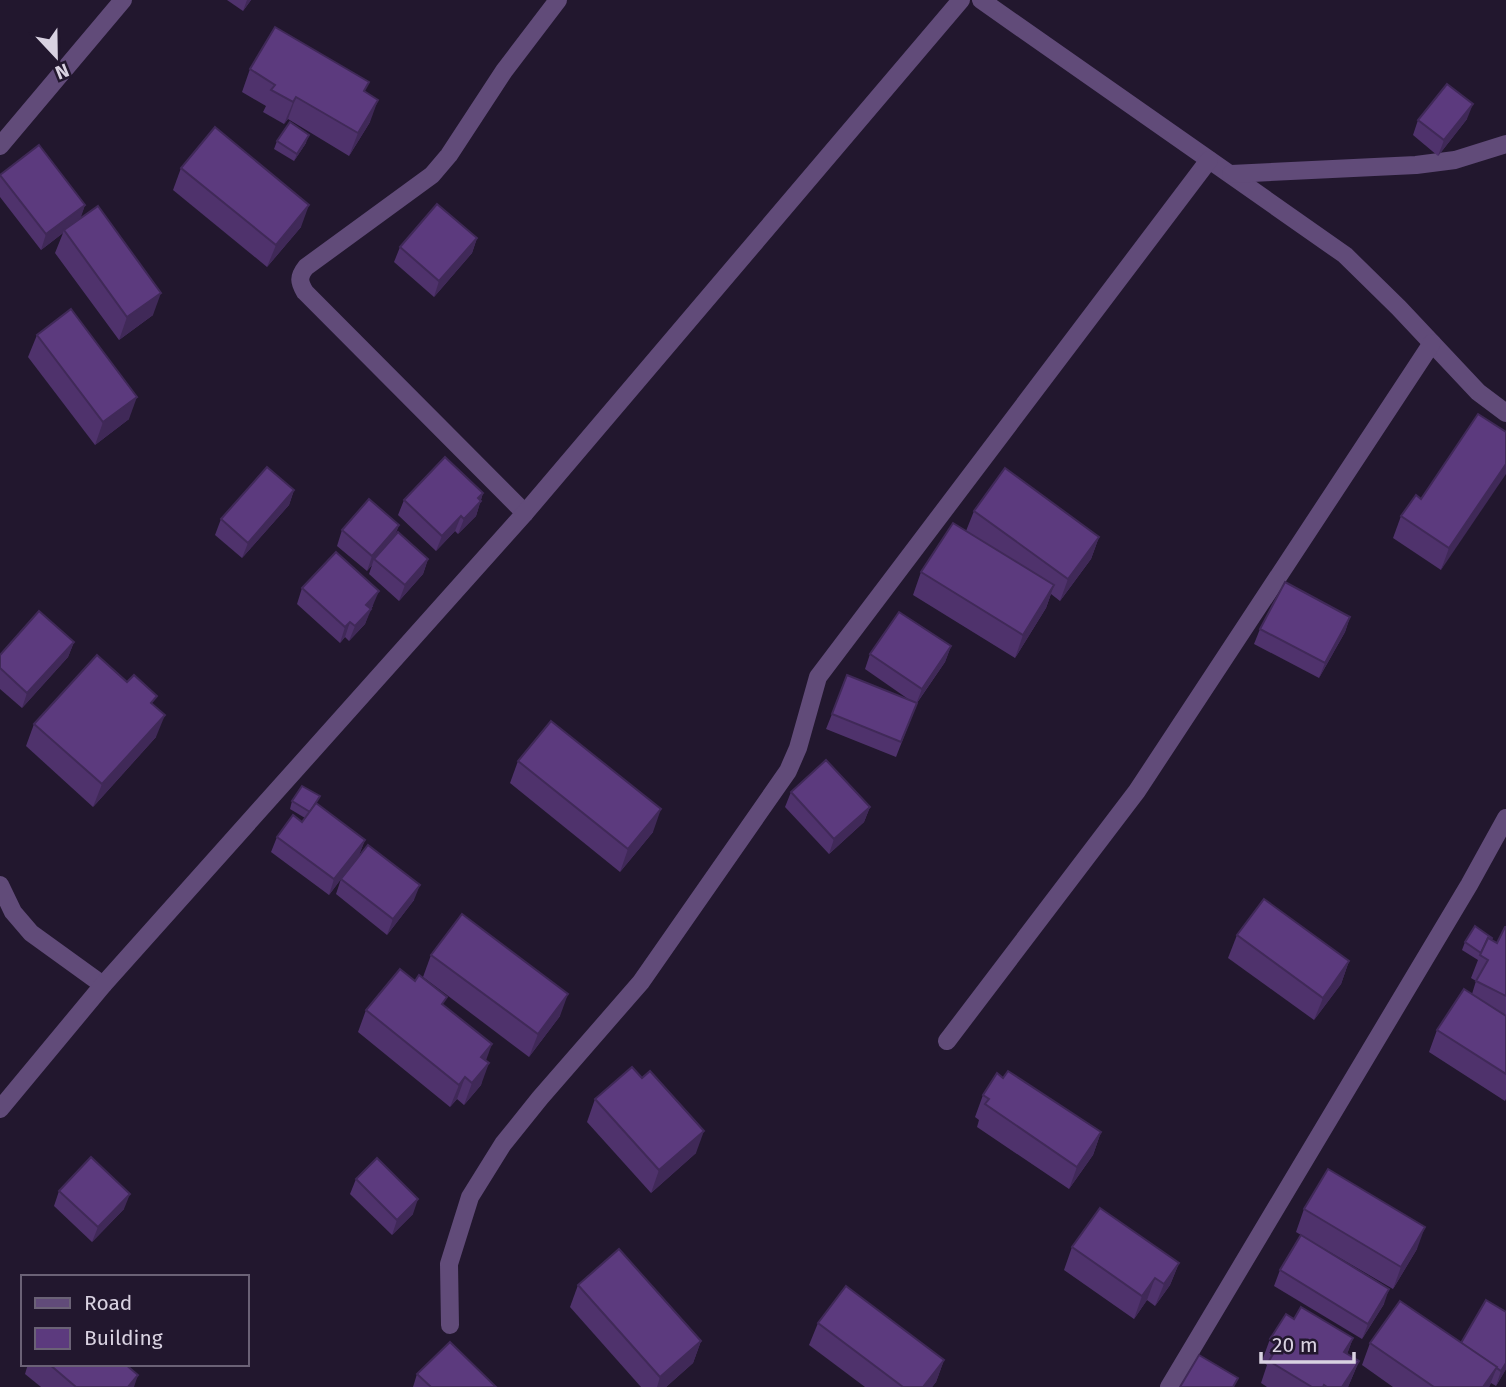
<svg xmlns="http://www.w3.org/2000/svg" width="1506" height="1387" font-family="'Fira Sans',sans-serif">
<rect width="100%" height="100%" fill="#22172e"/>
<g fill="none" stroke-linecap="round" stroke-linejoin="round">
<g stroke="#614b79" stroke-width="18">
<polyline points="981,0 1345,255 1399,308 1478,392 1506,413"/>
<polyline points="0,146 123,0"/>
<polyline points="1231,174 1416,165 1455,160 1506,144"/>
<path d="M525,513l-220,-221c-6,-10 -7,-15 1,-25l126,-92 17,-20 55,-84 54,-71"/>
<polyline points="0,885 13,912 31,933 103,985"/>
<polyline points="947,1041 1137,791 1432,343"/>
<polyline points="0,1109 103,985 525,513 961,0"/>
<polyline points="450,1325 449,1264 470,1197 503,1144 540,1098 641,982 788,771 798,748 818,677 1209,160"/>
<polyline points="1169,1387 1469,885 1506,818"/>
</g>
</g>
<g fill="#4f326c">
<polygon points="227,0 251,0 243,11"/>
<polygon points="250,69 365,92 370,122 349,156 288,119 284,124 263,112 266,106 242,92"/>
<polygon points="1467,119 1438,156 1413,135 1418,120"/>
<polygon points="277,141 306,143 294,161 274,149"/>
<polygon points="181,168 301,227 267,267 173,190"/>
<polygon points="0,175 85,205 80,218 153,315 119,340 55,253 63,233 41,250 0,197"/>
<polygon points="477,238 472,253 434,297 394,262 400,247"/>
<polygon points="37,335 129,419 95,445 28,357"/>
<polygon points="1506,432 1441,570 1393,538 1401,516"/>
<polygon points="294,490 289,505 242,558 215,535 221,519"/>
<polygon points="483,493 476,516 458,534 455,531 436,551 398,515 404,500"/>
<polygon points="974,511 1099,537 1091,559 1060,601 1051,594 1046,608 1015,658 913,595 921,572 966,531"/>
<polygon points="399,525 395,535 428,559 423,574 399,601 369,574 372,565 367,571 337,546 342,530"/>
<polygon points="302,588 373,606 370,610 365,624 349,641 345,637 340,643 297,604"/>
<polygon points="1350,617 1345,632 1319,678 1254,644 1260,629"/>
<polygon points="74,642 68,657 22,708 0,689 0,655"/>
<polygon points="951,646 945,662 917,703 896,757 826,729 832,714 911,701 865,669 870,654"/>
<polygon points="154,705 156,737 93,807 26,746 34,724"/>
<polygon points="518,761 653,832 620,872 510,783"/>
<polygon points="791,792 870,807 864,822 829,854 785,807"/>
<polygon points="292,801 317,804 365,840 359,855 329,895 271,852 277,837 302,822 305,818 290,809"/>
<polygon points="341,879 414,900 387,935 336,894"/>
<polygon points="1506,927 1506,1099 1505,1101 1429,1052 1437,1030 1472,994 1476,981 1471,978 1478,960 1462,950 1465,942 1492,940 1497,943"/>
<polygon points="1237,935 1349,961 1341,984 1314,1020 1228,958"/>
<polygon points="431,955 560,1016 529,1057 423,977"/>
<polygon points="444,1005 486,1061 481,1085 464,1105 457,1099 450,1107 358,1032 366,1010"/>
<polygon points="1003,1078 1101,1132 1093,1155 1069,1189 977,1127 979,1120 975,1117 983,1095"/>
<polygon points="595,1099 696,1153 651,1193 587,1122"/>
<polygon points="356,1179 413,1214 392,1235 350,1194"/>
<polygon points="59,1191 124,1209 92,1242 54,1206"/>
<polygon points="1304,1209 1417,1249 1393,1289 1316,1244 1384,1304 1362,1339 1274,1286 1280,1270 1301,1235 1296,1232"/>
<polygon points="1072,1247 1179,1263 1170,1285 1155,1306 1147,1300 1134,1319 1064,1270"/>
<polygon points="578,1285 701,1341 693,1363 666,1387 641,1387 570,1307"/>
<polygon points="1506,1312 1506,1369 1496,1386 1491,1383 1489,1387 1393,1387 1362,1365 1370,1343 1461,1343"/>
<polygon points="1294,1319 1353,1338 1347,1354 1359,1361 1348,1387 1267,1387 1261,1383 1267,1365 1262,1361 1270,1339"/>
<polygon points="818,1323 944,1360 936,1382 932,1387 865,1387 809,1345"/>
<polygon points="28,1364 125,1364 134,1387 41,1387 25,1374"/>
<polygon points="417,1374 496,1387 413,1387"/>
</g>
<g fill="#402958">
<polygon points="247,0 251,0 243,11"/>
<polygon points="296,97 288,119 284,124 293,102"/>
<polygon points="378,100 370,122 349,156 358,133"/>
<polygon points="1473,104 1467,119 1438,156 1444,140"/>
<polygon points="309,135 306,143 294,161 297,154"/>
<polygon points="85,205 80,220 64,230 63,233 41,250 46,234"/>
<polygon points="309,205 301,227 267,267 276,245"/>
<polygon points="477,238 472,253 434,297 439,281"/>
<polygon points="161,293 153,315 119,340 127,317"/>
<polygon points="137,397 129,419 95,445 103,422"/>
<polygon points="1506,464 1506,474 1441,570 1449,548"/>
<polygon points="294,490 289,505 242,558 248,543"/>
<polygon points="483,493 476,516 458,534 464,519 478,498"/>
<polygon points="461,516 455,531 436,551 442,536"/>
<polygon points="399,525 393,540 374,559 372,565 367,571 372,556"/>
<polygon points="1099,537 1091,559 1060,601 1068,579"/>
<polygon points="428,559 423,574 399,601 405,585"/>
<polygon points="1054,585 1046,608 1015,658 1023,635"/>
<polygon points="379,591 365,624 349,641 355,626 366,605"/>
<polygon points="1350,617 1345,632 1319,678 1325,663"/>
<polygon points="350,622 345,637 340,643 345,627"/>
<polygon points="74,642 68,657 22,708 27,693"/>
<polygon points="951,646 945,662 916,704 922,689"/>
<polygon points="165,715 156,737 93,807 102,784"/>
<polygon points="870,807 864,822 829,854 834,839"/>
<polygon points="661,809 653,832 620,872 628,849"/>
<polygon points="365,840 359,855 329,895 334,879"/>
<polygon points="420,885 414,900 387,935 393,919"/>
<polygon points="1349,961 1341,984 1314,1020 1323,998"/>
<polygon points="568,994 560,1016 529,1057 538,1034"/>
<polygon points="492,1044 484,1066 481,1057"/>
<polygon points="489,1063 481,1085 464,1105 472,1083"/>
<polygon points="465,1077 457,1099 450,1107 459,1085"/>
<polygon points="704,1131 696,1153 651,1193 659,1170"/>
<polygon points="1101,1132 1093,1155 1069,1189 1077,1167"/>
<polygon points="130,1194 124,1209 92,1242 98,1227"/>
<polygon points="418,1199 413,1214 392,1235 397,1220"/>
<polygon points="1425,1227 1417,1249 1393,1289 1401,1267"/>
<polygon points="1179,1263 1170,1285 1155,1306 1164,1284"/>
<polygon points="1155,1278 1147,1300 1134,1319 1142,1296"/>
<polygon points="1389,1289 1384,1304 1362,1339 1368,1324"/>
<polygon points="1353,1338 1345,1360 1344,1352"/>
<polygon points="701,1341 693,1363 666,1387 657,1387 660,1377"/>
<polygon points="944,1360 936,1382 932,1387 923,1387"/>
<polygon points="1359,1361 1348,1387 1342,1387"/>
<polygon points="1506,1363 1506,1369 1496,1386 1501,1371"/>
<polygon points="1497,1367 1489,1387 1483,1387"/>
<polygon points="138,1375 134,1387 128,1387"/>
</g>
<g fill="#5c3a7e" stroke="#402958" stroke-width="2">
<polygon points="275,27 369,82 364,91 378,100 358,133 296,97 293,102 271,90 275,85 250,69"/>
<polygon points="1447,84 1473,104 1444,140 1418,120"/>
<polygon points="290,122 309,135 297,154 277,141"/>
<polygon points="215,127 309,205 276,245 181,168"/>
<polygon points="39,145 85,205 46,234 0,175"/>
<polygon points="437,204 477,238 439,281 400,247"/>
<polygon points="98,206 161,293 127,317 64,230"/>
<polygon points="71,309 137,397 103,422 37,335"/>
<polygon points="1478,414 1506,432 1506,464 1449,548 1401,516 1416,495 1421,499"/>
<polygon points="445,457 483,493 478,498 481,501 464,519 461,516 442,536 404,500"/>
<polygon points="267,467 294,490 248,543 221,519"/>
<polygon points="1005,468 1099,537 1068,579 974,511"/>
<polygon points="369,499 399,525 372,556 342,530"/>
<polygon points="953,523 1054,585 1023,635 921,572"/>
<polygon points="398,532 428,559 405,585 374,559"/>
<polygon points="336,552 379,591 366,605 371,609 355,626 350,622 345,627 302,588"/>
<polygon points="1285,582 1350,617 1325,663 1260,629"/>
<polygon points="39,611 74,642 27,693 0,668 0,655"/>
<polygon points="899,612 951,646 922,689 870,654"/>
<polygon points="97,655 127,682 134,675 157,696 151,703 165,715 102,784 34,724"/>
<polygon points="847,675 917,703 901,742 832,714"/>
<polygon points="551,721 661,809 628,849 518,761"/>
<polygon points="826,760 870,807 834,839 791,792"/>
<polygon points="302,786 320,796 310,812 292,801"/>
<polygon points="316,803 365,840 334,879 277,837 293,815 302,822"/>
<polygon points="368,845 420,885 393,919 341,879"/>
<polygon points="1264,899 1349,961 1323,998 1237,935"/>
<polygon points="462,914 568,994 538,1034 431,955"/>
<polygon points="1475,926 1492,938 1491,940 1488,938 1481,953 1465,942"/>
<polygon points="1505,927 1506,927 1506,996 1476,981 1488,960 1480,955 1488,938 1497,943"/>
<polygon points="400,969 415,981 419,975 447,997 442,1004 492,1044 481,1057 489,1063 472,1083 465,1077 459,1085 366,1010"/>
<polygon points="1464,989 1506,1016 1506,1074 1437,1030"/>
<polygon points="632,1067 642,1078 650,1071 704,1131 659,1170 595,1099"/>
<polygon points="1008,1071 1101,1132 1077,1167 985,1104 989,1099 983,1095 997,1073 1003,1078"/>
<polygon points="91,1157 130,1194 98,1227 59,1191"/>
<polygon points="377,1158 418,1199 397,1220 356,1179"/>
<polygon points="1328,1169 1425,1227 1401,1267 1304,1209"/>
<polygon points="1100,1208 1179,1263 1164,1284 1155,1278 1142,1296 1072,1247"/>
<polygon points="1301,1235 1389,1289 1368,1324 1280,1270"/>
<polygon points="619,1249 701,1341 660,1377 578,1285"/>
<polygon points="846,1286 944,1360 923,1387 903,1387 818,1323"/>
<polygon points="1486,1300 1506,1312 1506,1363 1501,1371 1461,1343"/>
<polygon points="1400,1301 1497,1367 1483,1387 1434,1387 1370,1343"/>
<polygon points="1301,1307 1353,1338 1344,1352 1359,1361 1342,1387 1327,1387 1324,1385 1323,1387 1312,1387 1269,1361 1279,1344 1270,1339 1286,1314 1294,1319"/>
<polygon points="450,1342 496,1387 431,1387 417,1374"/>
<polygon points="1199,1355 1238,1378 1233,1387 1180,1387"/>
<polygon points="49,1364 125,1364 138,1375 128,1387 76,1387"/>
</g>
<rect x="21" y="1275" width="228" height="91" fill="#22172e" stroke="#6b6276" stroke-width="2"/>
<rect x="35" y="1298" width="35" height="10" fill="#614b79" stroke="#6b6276" stroke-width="2"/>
<text x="84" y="1310" font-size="21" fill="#d9d2e1">Road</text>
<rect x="35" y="1328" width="35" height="21" fill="#5c3a7e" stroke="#6b6276" stroke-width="2"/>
<text x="84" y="1345" font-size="21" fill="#d9d2e1">Building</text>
<g transform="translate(56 56) rotate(158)" stroke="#22172e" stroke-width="5" paint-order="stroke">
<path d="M0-5L12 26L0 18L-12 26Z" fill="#d9d2e1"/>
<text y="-10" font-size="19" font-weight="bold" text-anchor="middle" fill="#d9d2e1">N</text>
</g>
<path d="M1261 1352v10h93v-10" fill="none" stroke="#d9d2e1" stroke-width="3.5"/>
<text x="1272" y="1352" font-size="21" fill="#d9d2e1" stroke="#22172e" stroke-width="5" paint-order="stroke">20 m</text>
</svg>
